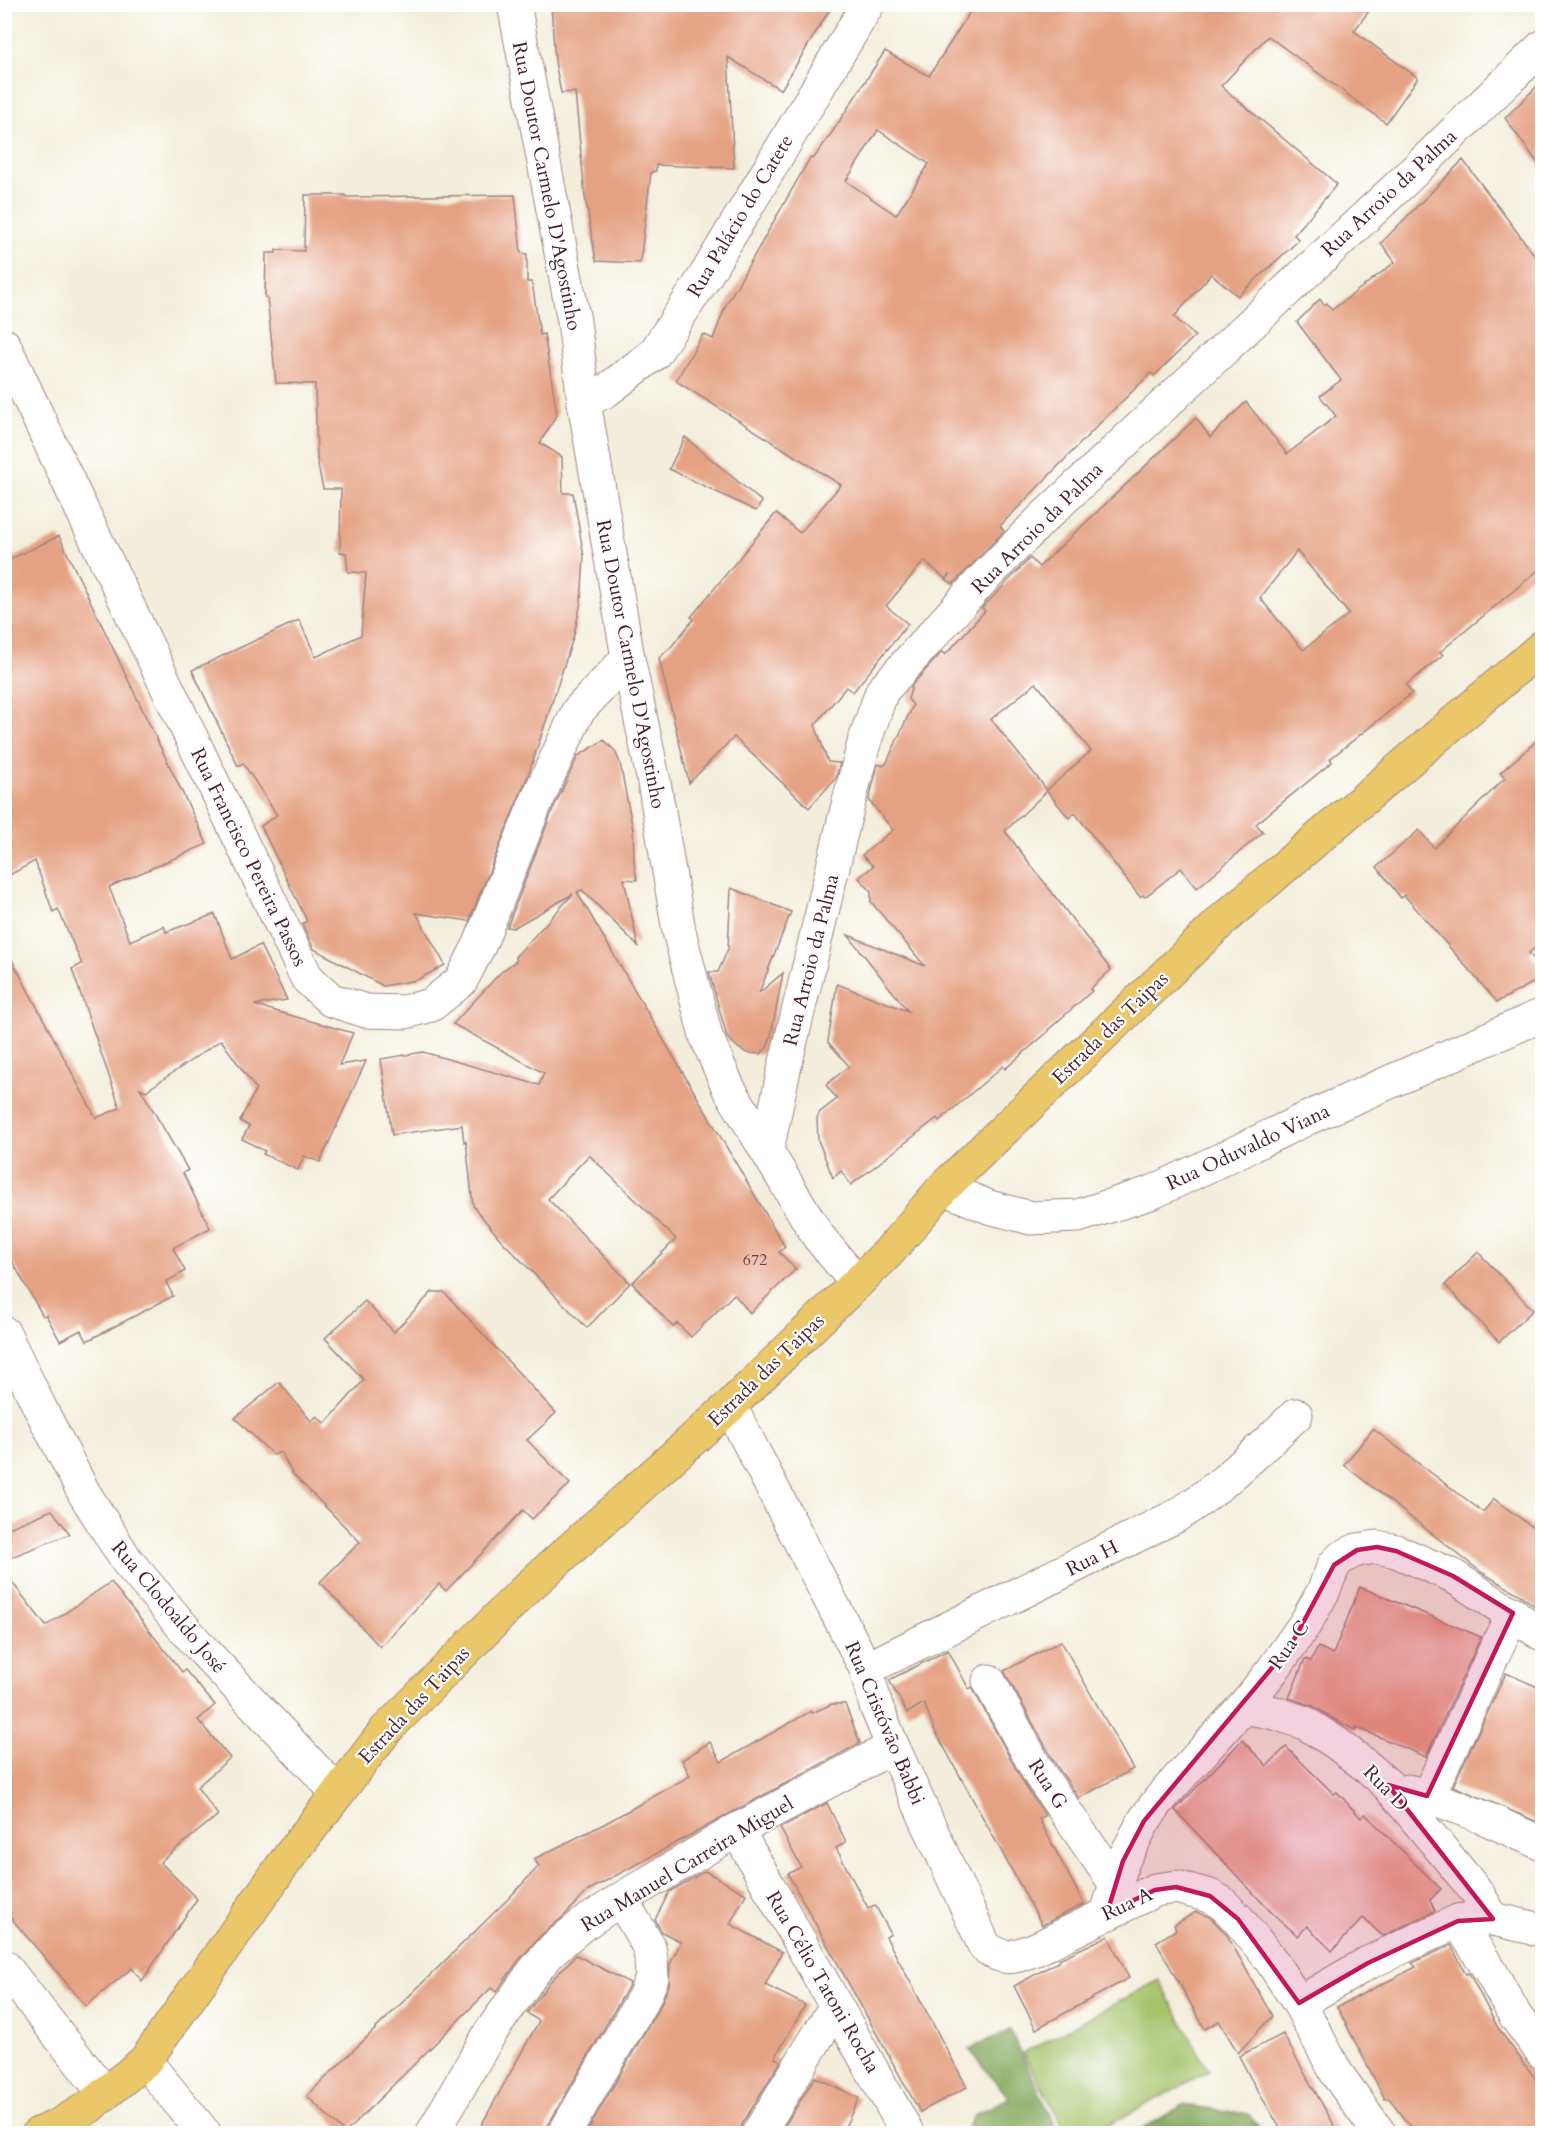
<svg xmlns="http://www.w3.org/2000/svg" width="1547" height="2138" font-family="Cardo,serif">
<rect width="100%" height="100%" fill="#fff"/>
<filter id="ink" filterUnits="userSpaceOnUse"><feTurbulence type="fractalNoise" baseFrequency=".0167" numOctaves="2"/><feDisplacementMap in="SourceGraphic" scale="12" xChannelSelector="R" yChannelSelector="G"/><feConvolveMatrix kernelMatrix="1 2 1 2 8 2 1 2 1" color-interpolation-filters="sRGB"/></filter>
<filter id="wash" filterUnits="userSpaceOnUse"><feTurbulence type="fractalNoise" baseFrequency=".008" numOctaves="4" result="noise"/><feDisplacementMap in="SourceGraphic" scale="24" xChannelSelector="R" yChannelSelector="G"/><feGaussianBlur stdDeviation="1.35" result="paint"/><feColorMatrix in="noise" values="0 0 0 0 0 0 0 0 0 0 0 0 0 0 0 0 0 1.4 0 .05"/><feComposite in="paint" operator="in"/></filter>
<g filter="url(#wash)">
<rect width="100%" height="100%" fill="#f3eedb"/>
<polygon fill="#a6c36a" stroke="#78714a" stroke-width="1.5" points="1159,1980 1209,2071 1093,2133 1067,2133 1023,2053"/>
<g fill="#84a95e" stroke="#676444" stroke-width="1.5">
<polygon points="1010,2030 1059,2133 965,2133 974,2115 1009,2098 969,2049"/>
<polygon points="1183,2105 1248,2114 1264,2133 1135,2133"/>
</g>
<g id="blocks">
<g fill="#e5a183" fill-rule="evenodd">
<polygon points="551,4 833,4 781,90 728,57 734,168 656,165 656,171 651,172 640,263 596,261 585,196 575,92 561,93 555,62"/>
<path d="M975,4h399l-20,27 64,47 -32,45 -118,-87 -47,50 116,98 -43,51 5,5 -61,56 -27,-22 -37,43 21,19 -41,40 -3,-3 -47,46 -104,107 4,5 -51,53 -6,-4 2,-6 -3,5 -22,-18 -38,45 22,18 -55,68 -7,-5 -31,38 13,37 12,1 -4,15 -27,30 -75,-71 -45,46 -30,-125 11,-10 24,-29 -3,-2 85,-104 24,20 41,-48 -165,-104 27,-47 10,5 13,-34 84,-147 3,1 18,-25 54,-83 44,25zM878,130l51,34 -33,51 -50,-34z"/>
<polygon points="1542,81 1542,169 1505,118"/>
<path d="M1463,160l79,105v302l-102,85 3,3 -37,30 6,8 -82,66 2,3 -76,62 7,8 -66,56 -16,-20 -36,29 -2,-2 -3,2 -65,-84 -6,5 -22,-27 -42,40 106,139 -21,19 2,2 -44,39 1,1 -44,38 -2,-3 -64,55 -2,-3 -86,67 -10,-14 -8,7 -15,-38 -1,-22 3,-6 17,-13 -11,-14 23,-19 -21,-24 9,-58 71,27 -60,-76 77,31 -54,-64v-11l-12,-13 14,-12 -11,-11 31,-25 -24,-30 9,-36 5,2 3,-2 27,-59 -5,-6 4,-14 30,-33 3,3 40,-44 -3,-3 48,-50 9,9 157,-149 14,19 36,-35 41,52 49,-38 -16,-20 21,-16 -44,-58 23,-23 4,6 3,-2 5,7 63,-48 -14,-19zM1297,551l52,63 -46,36 -43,-52zM1036,683l55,68 -44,39 -56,-71z"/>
<polygon points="305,195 345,195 345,197 515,195 521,253 527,254 527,282 532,282 540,335 544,334 557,414 540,443 562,457 563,493 573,493 584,557 581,602 574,635 530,770 469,921 416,913 445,965 417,980 383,986 314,949 302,924 307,921 261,826 277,815 243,763 238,766 192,670 299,620 316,657 361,635 366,573 348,572 346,553 340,552 341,489 323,489 317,460 315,384 276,383 267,297 265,297 266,253 276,253 276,250 304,251"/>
<polygon points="685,437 762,502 756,511 669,469"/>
<polygon points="59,536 207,844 109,887 130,941 164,926 166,932 215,914 232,959 260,945 287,1000 254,1005 353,1033 339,1065 366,1061 320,1162 304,1156 298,1170 263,1154 265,1151 242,1139 249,1126 240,1121 256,1089 221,1040 146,1091 140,1088 188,1170 183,1173 210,1228 173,1248 185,1271 166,1282 173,1296 87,1341 81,1330 60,1341 46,1315 43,1316 4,1247 4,945 96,1118 120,1108 72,969 82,964 58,909 53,912 35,861 4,878 4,562"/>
<polygon points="1542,736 1542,941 1529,953 1542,969 1542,978 1497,1002 1404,895 1401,898 1377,867 1419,830 1434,848 1505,778 1500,773"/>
<polygon points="604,740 615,751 620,763 633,830 634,861 637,880 624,879 638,946 582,890 577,892 785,1247 779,1252 796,1269 750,1313 734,1294 691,1337 677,1323 673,1327 632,1283 676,1239 589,1155 548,1199 630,1283 587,1328 501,1240 473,1206 466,1141 464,1142 462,1125 392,1135 381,1059 423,1052 539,1085 544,1073 453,1024 501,972 517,960 515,957 573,894 513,928 507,927 551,814 578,756"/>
<polygon points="731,888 791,912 759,993 783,973 771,1035 768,1046 761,1054 747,1053 738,1048 727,1037 709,972 718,972 728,949"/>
<polygon points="1478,1252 1533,1310 1499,1342 1445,1285"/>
<polygon points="432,1292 444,1292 556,1413 527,1440 570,1484 532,1519 523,1510 446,1591 439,1584 380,1647 320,1582 360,1542 292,1473 281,1452 273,1455 235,1418 279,1382 311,1421 317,1416 325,1424 364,1380 325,1338 365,1301 394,1332"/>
<polygon points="1373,1429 1483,1512 1494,1499 1542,1534 1542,1612 1522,1596 1481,1572 1344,1465"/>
<polygon points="52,1510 70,1534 4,1560 4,1530"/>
<polygon points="4,1572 46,1626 111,1582 182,1672 185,1670 215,1705 198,1720 230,1758 197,1787 218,1815 160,1862 197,1899 142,1981 132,1968 86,2006 4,1910"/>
<polygon points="1360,1587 1481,1637 1426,1757 1356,1727 1356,1730 1340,1723 1315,1707 1289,1698 1305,1659 1311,1661 1318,1647 1333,1654"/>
<polygon points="1061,1641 1133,1769 1079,1798 1056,1765 1004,1671"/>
<polygon points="948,1650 969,1689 972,1687 1024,1784 1045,1815 1039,1819 1084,1904 1042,1925 934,1729 924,1703 907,1713 889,1680"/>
<polygon points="1506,1673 1542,1689 1542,1824 1453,1786"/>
<polygon points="832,1704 845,1704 860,1743 589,1890 564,1916 540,1936 519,1960 496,1992 491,1988 345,2133 307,2096 508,1899 539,1866 534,1859 606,1823 690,1776 682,1760 710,1742 721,1762 811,1711 812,1713"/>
<polygon points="1242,1740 1267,1766 1286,1747 1334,1794 1337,1792 1361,1818 1365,1814 1441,1889 1430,1900 1435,1911 1383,1936 1363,1918 1332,1951 1307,1926 1298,1936 1271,1912 1175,1810"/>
<polygon points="827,1803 846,1842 836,1848 868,1908 875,1905 891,1934 886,1937 967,2087 920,2112 788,1874 801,1867 780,1828"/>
<polygon points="705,1871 746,1894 730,1924 782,1952 765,1985 805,2005 775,2058 781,2061 742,2124 739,2133 586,2133 660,2006 669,1985 670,1964 681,1942 662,1932 655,1920 669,1892"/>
<polygon points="1196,1912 1210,1917 1227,1935 1272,2016 1238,2053 1219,2021 1205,2029 1156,1942 1176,1930 1174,1925"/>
<polygon points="1108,1936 1129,1978 1036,2029 1014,1986 1060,1961 1059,1959"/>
<polygon points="1451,1945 1466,1974 1469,1973 1498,2028 1542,2088 1542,2133 1416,2133 1389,2098 1385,2099 1337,2007 1416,1967 1412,1963"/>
<polygon points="576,1955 630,1983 627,1989 548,2125 545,2133 477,2133 539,2021 527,2013 549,1983"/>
<polygon points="1283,2034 1311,2085 1339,2133 1283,2133 1252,2081 1239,2056"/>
<polygon points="815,2077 859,2098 842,2133 780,2133"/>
</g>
</g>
</g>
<g filter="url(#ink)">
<use href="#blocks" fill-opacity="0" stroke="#9e8683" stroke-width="1.5"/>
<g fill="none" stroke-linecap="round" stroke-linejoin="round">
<g stroke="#9e8683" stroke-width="35">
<g id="minor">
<polyline points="514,4 574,321 584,402 628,658 654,782 679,931 706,1036 728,1087 818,1236 857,1283"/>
<polyline points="4,345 77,500 307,978 331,1000 366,1011 405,1012 431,1005 461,981 480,944 534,807 578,711 628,658"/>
<polyline points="584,402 607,390 654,354 704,278 868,4"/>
<polyline points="767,1150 783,1074 844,821 864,743 882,691 982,580 1042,519 1406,179 1542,47"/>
<polyline points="943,1188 989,1207 1031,1218 1078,1216 1153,1192 1308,1118 1542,1015"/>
<polyline points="4,1333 39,1406 84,1493 127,1561 200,1647 337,1792"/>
<path d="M730,1406l136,263 10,37 17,41 92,200c21,15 28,10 51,2l119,-59 21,-3 34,9 11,6 17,17 30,37 31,47 38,71 43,60"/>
<path d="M866,1669l310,-153c45,-28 82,-65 120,-101"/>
<polyline points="989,1681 1040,1775 1115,1883"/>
<polyline points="1243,1707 1275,1713 1305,1723 1336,1743 1370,1769 1388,1785 1476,1891 1493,1919"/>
<path d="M1408,1791c46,12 91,33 134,53"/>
<path d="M1427,1796c32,-60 56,-123 86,-183"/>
<polyline points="737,1830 908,2134"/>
<polyline points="1107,1913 1123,1861 1144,1821 1159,1800 1243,1707 1272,1671 1305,1624 1323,1592 1334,1565 1342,1557 1357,1550 1377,1547 1396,1551 1453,1576 1542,1634"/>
<polyline points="1458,1921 1491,1972 1516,2017 1542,2052"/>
<polyline points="4,1966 105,2094"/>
<polyline points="1299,2003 1368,1963 1458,1921 1476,1918 1493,1919 1542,1930"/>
<polyline points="145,2061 205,2134"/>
<polyline points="432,2134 490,2033 534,1971 554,1948 582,1925 621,1899 737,1830 893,1747"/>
<polyline points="564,2134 644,1997 652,1978 651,1958 649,1947 621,1899"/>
<polyline points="758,2134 836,2006"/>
</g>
</g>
<g stroke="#9e8683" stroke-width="35">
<polyline id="major" points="38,2134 57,2126 89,2107 145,2061 282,1866 386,1730 527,1588 730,1406 888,1253 943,1188 1228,915 1542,647"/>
</g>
<use href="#minor" stroke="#fff" stroke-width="33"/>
<use href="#major" stroke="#eac769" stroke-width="33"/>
</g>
</g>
<path fill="#c2185b" fill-opacity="0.2" stroke="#c2185b" stroke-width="4.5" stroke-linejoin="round" d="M1377,1547l19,4 57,25 60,37 -86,183 -39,-11 105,134 -35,2 -90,42 -69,40 -61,-84 -28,-23 -34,-9 -21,3 -48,23 16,-52 21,-40 147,-176 43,-80 23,-15z"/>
<g text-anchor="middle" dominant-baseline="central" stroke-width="4.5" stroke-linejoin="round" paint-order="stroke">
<g font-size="16" fill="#714041">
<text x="755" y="1260">672</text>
</g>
<g font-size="20" fill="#4a1f2b" stroke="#fff">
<text transform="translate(547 186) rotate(79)">Rua Doutor Carmelo D'Agostinho</text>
<text transform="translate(1389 193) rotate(-43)">Rua Arroio da Palma</text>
<text transform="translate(740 216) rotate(-59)">Rua Palácio do Catete</text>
<text transform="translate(1037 528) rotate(-45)">Rua Arroio da Palma</text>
<text transform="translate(631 664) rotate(79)">Rua Doutor Carmelo D'Agostinho</text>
<text transform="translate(249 857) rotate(64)">Rua Francisco Pereira Passos</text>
<text transform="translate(811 960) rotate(-76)">Rua Arroio da Palma</text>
<text transform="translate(1110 1028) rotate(-44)">Estrada das Taipas</text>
<text transform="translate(1248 1147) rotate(-25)">Rua Oduvaldo Viana</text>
<text transform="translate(766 1370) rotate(-44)">Estrada das Taipas</text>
<text transform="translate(1092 1558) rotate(-27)">Rua H</text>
<text transform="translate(169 1607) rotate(50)">Rua Clodoaldo José</text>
<text transform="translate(1289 1645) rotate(-55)">Rua C</text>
<text transform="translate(414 1705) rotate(-47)">Estrada das Taipas</text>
<text transform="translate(885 1723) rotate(67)">Rua Cristóvão Babbi</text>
<text transform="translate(1048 1784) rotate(57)">Rua G</text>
<text transform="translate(1386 1788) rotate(46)">Rua D</text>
<text transform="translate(687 1864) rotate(-31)">Rua Manuel Carreira Miguel</text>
<text transform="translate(1127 1904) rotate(-25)">Rua A</text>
<text transform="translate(823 1982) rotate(60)">Rua Célio Tatoni Rocha</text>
</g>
</g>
<rect width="1547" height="2138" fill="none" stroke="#fff" stroke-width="24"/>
</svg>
